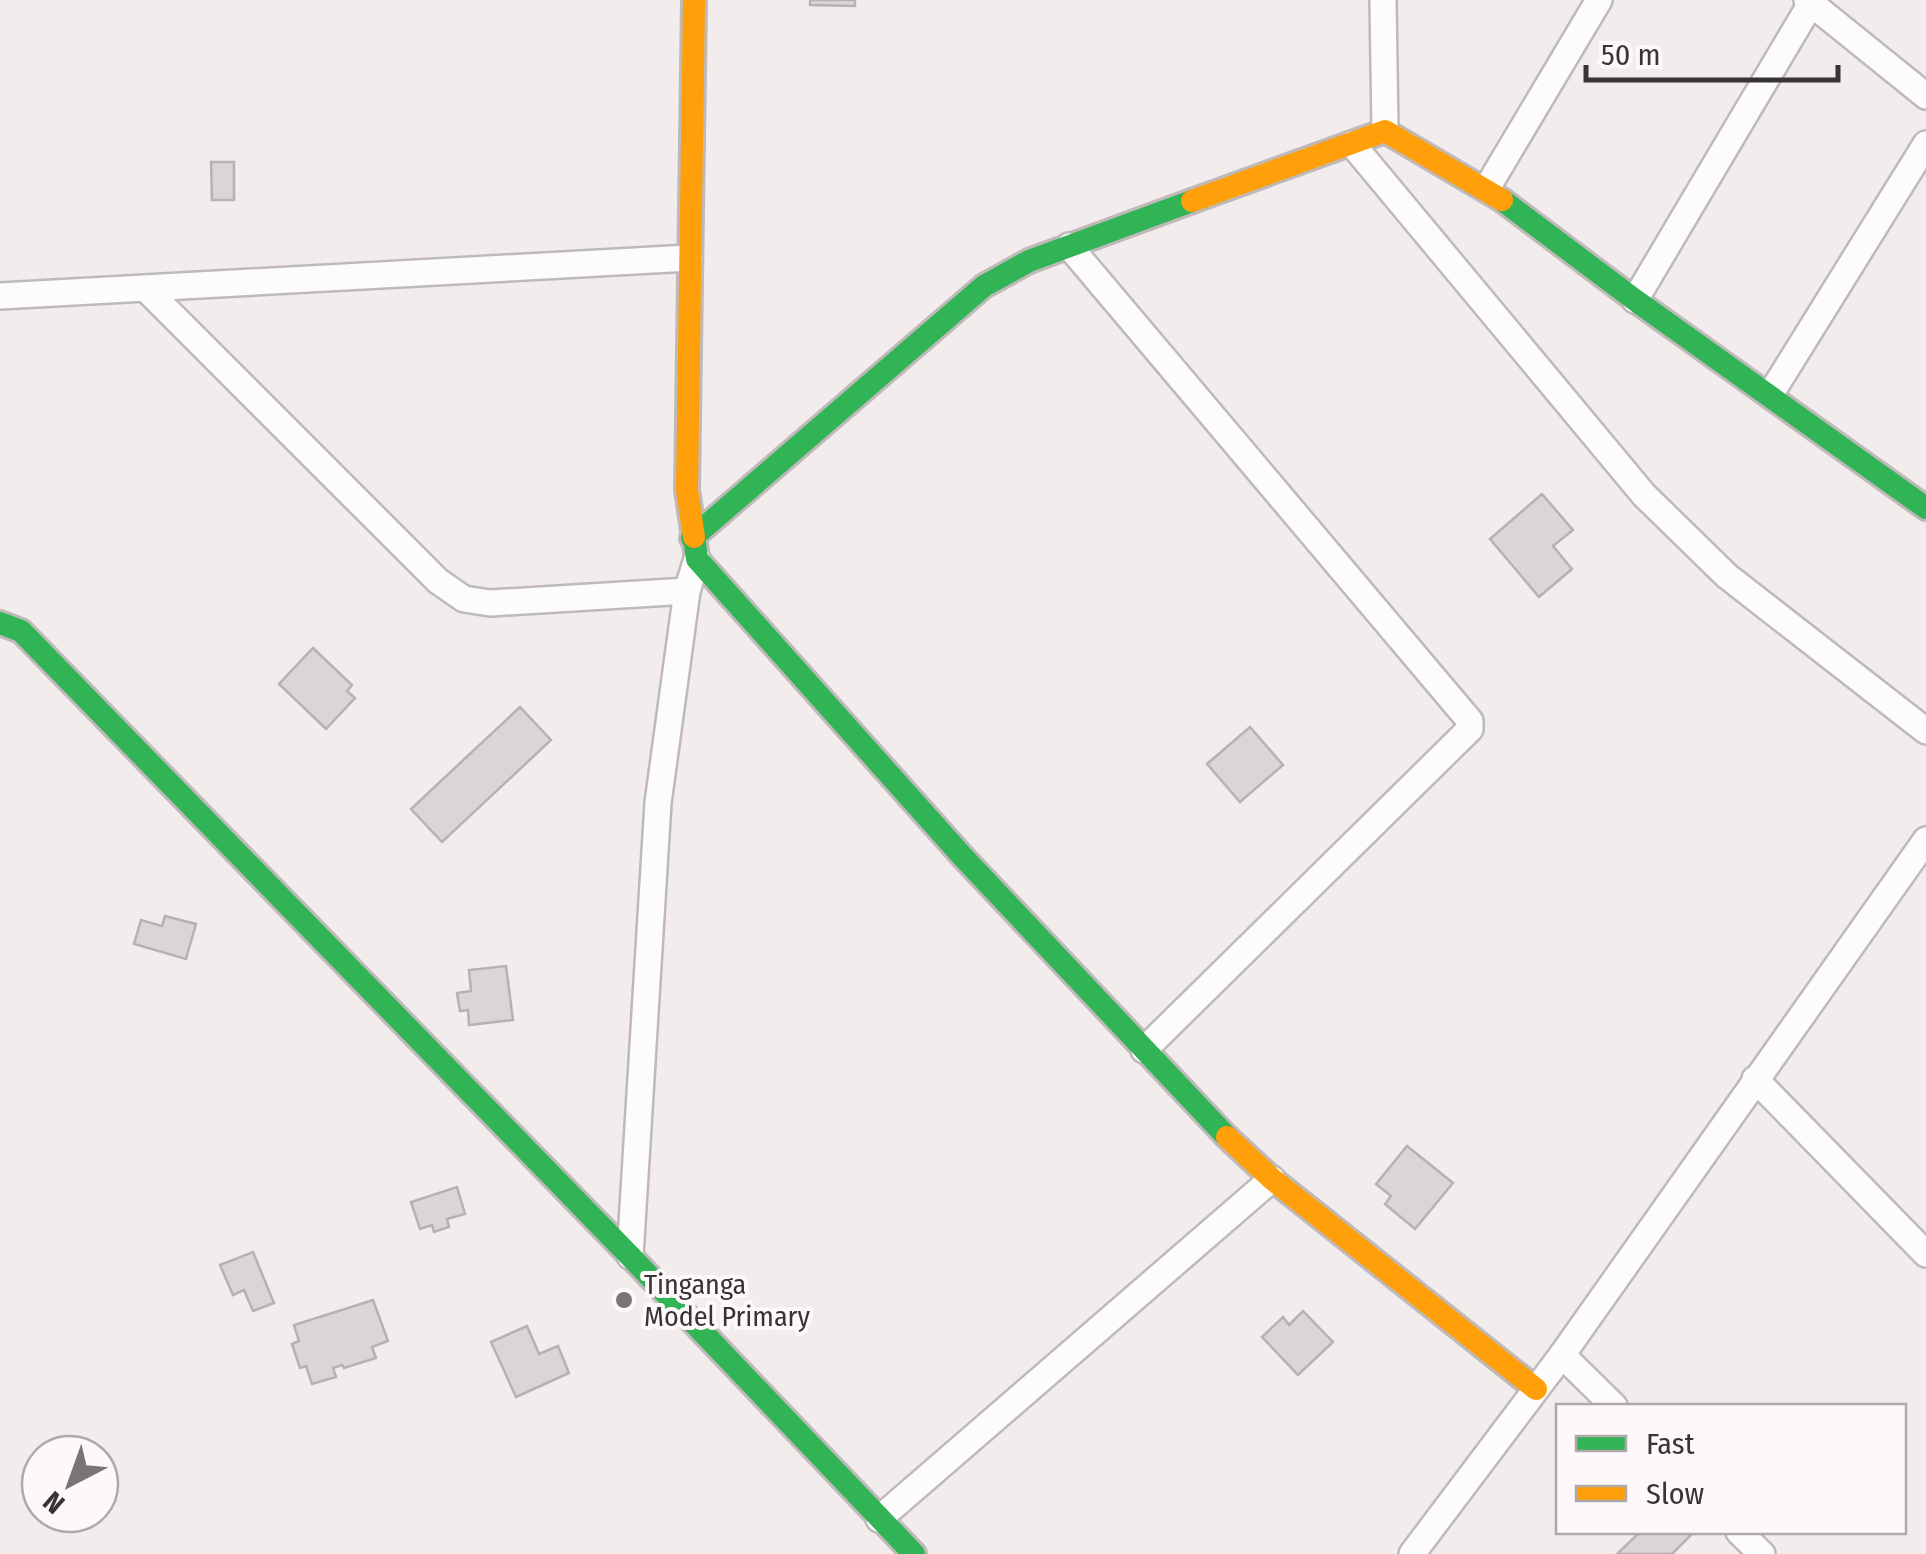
<svg xmlns="http://www.w3.org/2000/svg" width="1926" height="1554" font-family="'Fira Sans Condensed',sans-serif">
<rect width="100%" height="100%" fill="#f2ecec"/>
<g fill="#dbd5d6" stroke="#b7b1b2" stroke-width="2.5">
<polygon points="810,0 855,0 855,6 810,5"/>
<polygon points="211,162 234,162 234,200 212,200"/>
<polygon points="1542,494 1573,530 1553,546 1572,569 1539,597 1490,539"/>
<polygon points="313,648 352,685 347,691 355,698 326,729 279,684"/>
<polygon points="520,707 551,740 442,842 411,809"/>
<polygon points="1250,727 1283,765 1240,802 1207,764"/>
<polygon points="165,916 196,924 186,959 134,944 141,920 162,926"/>
<polygon points="506,966 513,1020 469,1025 468,1010 460,1011 457,993 471,991 469,970"/>
<polygon points="1407,1146 1453,1183 1415,1229 1385,1204 1391,1196 1376,1184"/>
<polygon points="457,1187 465,1214 447,1219 449,1227 434,1232 432,1225 420,1229 411,1202"/>
<polygon points="253,1252 274,1303 253,1311 244,1290 233,1295 220,1265"/>
<polygon points="373,1300 388,1341 372,1347 376,1358 344,1368 342,1365 333,1368 336,1377 312,1384 306,1366 300,1368 292,1344 299,1341 294,1325"/>
<polygon points="1303,1311 1333,1342 1298,1375 1262,1337 1283,1317 1289,1325"/>
<polygon points="527,1326 539,1354 558,1346 569,1373 516,1397 491,1342"/>
<polygon points="1640,1532 1694,1532 1672,1554 1617,1554"/>
</g>
<g fill="none" stroke-linecap="round" stroke-linejoin="round">
<g stroke="#bfb9ba" stroke-width="30">
<g id="street">
<polyline points="1383,0 1385,131"/>
<polyline points="1807,0 1926,96"/>
<polyline points="1352,144 1644,495 1727,576 1926,731"/>
<polyline points="1487,188 1599,0"/>
<polyline points="1069,246 1470,721 1470,729 1144,1050"/>
<polyline points="145,288 438,581 464,599 490,603 687,591"/>
<polyline points="0,296 689,258"/>
<polyline points="1635,300 1813,0"/>
<polyline points="1770,395 1926,144"/>
<polyline points="1755,1079 1926,1254"/>
<polyline points="630,1256 658,803 687,591 697,559"/>
<polyline points="1562,1355 1614,1406"/>
<polyline points="879,1519 1272,1179"/>
<polyline points="1739,1532 1762,1554"/>
<polyline points="1412,1554 1562,1355 1926,840"/>
</g>
</g>
<g stroke="#bfb9ba" stroke-width="28">
<g id="fast">
<polyline points="1502,200 1635,300 1926,508"/>
<polyline points="694,537 697,559 963,857 1227,1137"/>
<polyline points="692,538 984,286 1029,261 1192,201"/>
<polyline points="0,623 21,631 630,1256 914,1554"/>
</g>
</g>
<g stroke="#bfb9ba" stroke-width="28">
<g id="slow">
<polyline points="1192,201 1385,131 1502,200"/>
<polyline points="694,537 687,490 694,0"/>
<polyline points="1227,1137 1272,1179 1536,1389"/>
</g>
</g>
<use href="#street" stroke="#fdfcfc" stroke-width="25"/>
<use href="#fast" stroke="#30b455" stroke-width="22"/>
<use href="#slow" stroke="#ff9f0a" stroke-width="22"/>
</g>
<circle fill="#7a7474" stroke="#fdf8f9" stroke-width="4" cx="624" cy="1300" r="10"/>
<g text-anchor="middle" dominant-baseline="central" stroke-width="8" stroke-linejoin="round" paint-order="stroke">
<g font-size="28" fill="#393334" stroke="#fdf8f9" text-anchor="start">
<text x="644" y="1284">Tinganga<tspan x="644" dy="32">Model Primary</tspan></text>
</g>
</g>
<rect x="1556" y="1404" width="350" height="130" fill="#fdf8f9" stroke="#afa9aa" stroke-width="2.5"/>
<rect x="1576" y="1436" width="50" height="15" fill="#30b455" stroke="#afa9aa" stroke-width="2.5"/>
<text x="1646" y="1454" font-size="30" fill="#393334">Fast</text>
<rect x="1576" y="1486" width="50" height="15" fill="#ff9f0a" stroke="#afa9aa" stroke-width="2.5"/>
<text x="1646" y="1504" font-size="30" fill="#393334">Slow</text>
<g transform="translate(70 1484) rotate(221)"><circle r="48" fill="#fdf8f9" stroke="#afa9aa" stroke-width="2.5"/>
<path d="M0-8L18 38L0 25L-18 38Z" fill="#7a7474"/>
<text y="-15" font-size="28" font-weight="bold" text-anchor="middle" fill="#393334">N</text>
</g>
<path d="M1586 65v15h252v-15" fill="none" stroke="#393334" stroke-width="5"/>
<text x="1601" y="65" font-size="30" fill="#393334" stroke="#fdf8f9" stroke-width="8" paint-order="stroke">50 m</text>
</svg>
